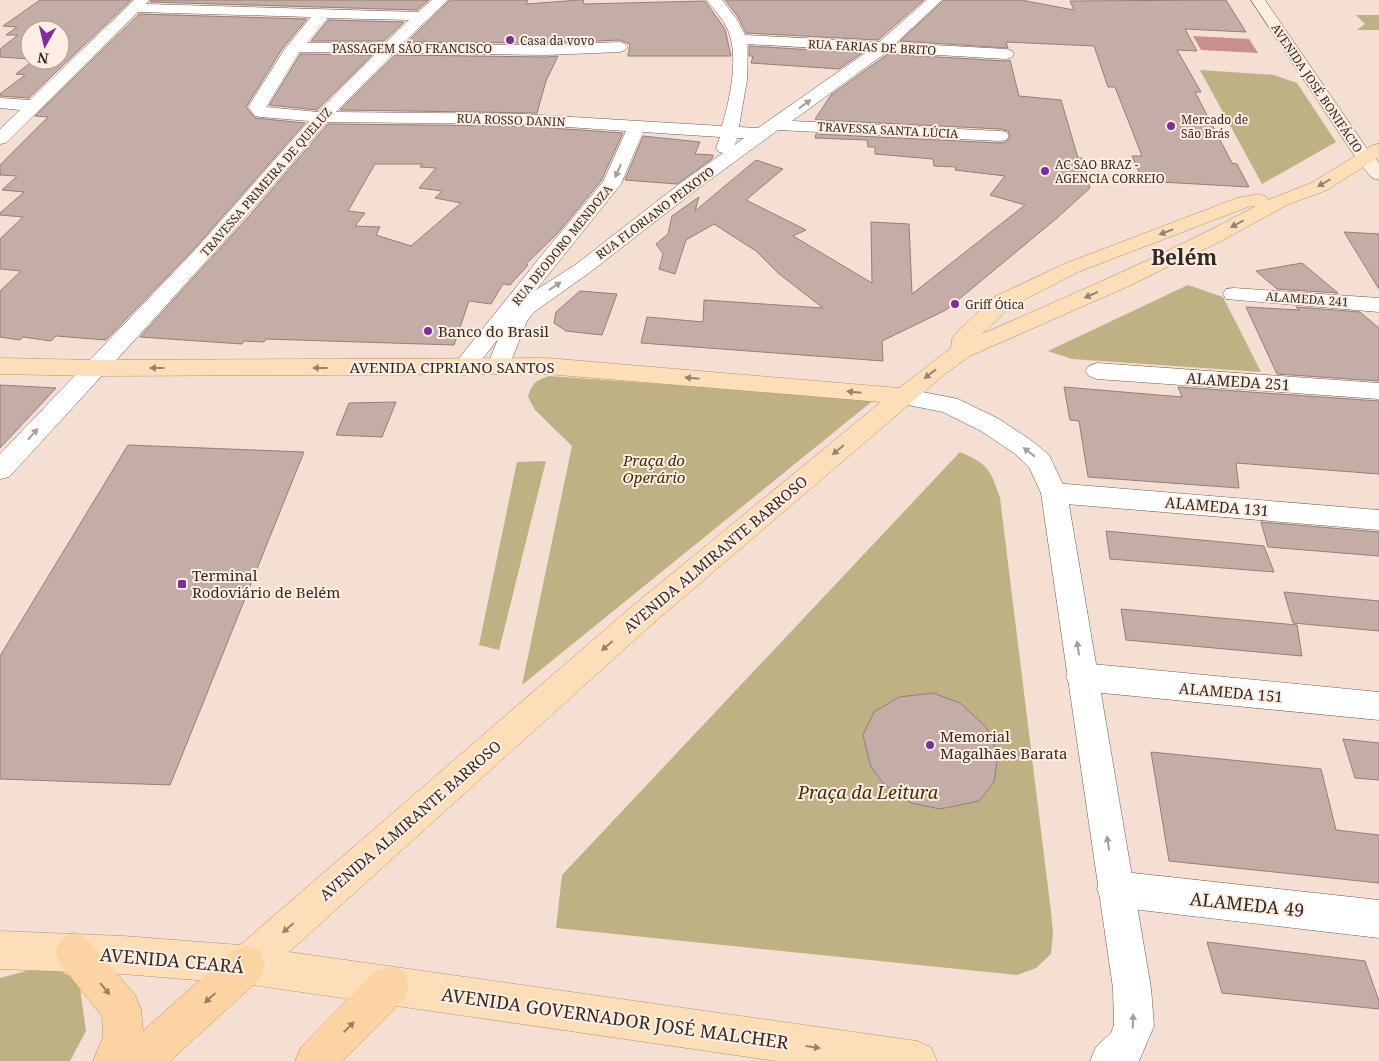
<svg xmlns="http://www.w3.org/2000/svg" width="1379" height="1061" font-family="'Noto Serif',serif">
<rect width="100%" height="100%" fill="#f4dfd2"/>
<g fill="#bfb183">
<polygon points="1356,15 1379,15 1379,30 1357,30 1365,24"/>
<polygon points="1200,70 1274,75 1297,83 1336,142 1262,184"/>
<polygon points="1188,285 1223,297 1261,372 1072,359 1048,351"/>
<path d="M549,376l326,23 -353,286 50,-239 -37,-36 -7,-13c3,-13 8,-17 21,-21z"/>
<path d="M960,452c29,13 30,17 40,46l51,414 2,21 -2,21 -15,14 -19,7 -461,-47 6,-53z"/>
<polygon points="546,461 499,650 479,645 517,462"/>
<polygon points="49,965 79,981 86,1031 70,1061 0,1061 0,978"/>
</g>
<polygon fill="#c88e92" points="1193,36 1249,39 1258,53 1201,50"/>
<g fill="#c5ada7" stroke="#957e79" fill-rule="evenodd">
<polygon points="40,0 131,0 29,98 0,96 0,94 25,75 16,74 34,60 60,60 60,30 30,30 30,59 0,57 0,49 18,35 6,35 17,27 3,26"/>
<polygon points="151,0 429,0 417,10 150,2"/>
<polygon points="450,0 528,0 526,4 580,0 583,0 584,4 705,1 725,29 731,56 628,56 630,44 620,40 546,43 407,42"/>
<polygon points="725,0 924,0 878,40 746,33 738,17"/>
<polygon points="944,0 1021,0 1074,10 1070,1 1226,0 1246,32 1185,29 1197,51 1177,50 1201,92 1195,92 1232,163 1237,164 1249,187 1143,181 1132,156 1142,156 1115,87 1108,87 1094,46 1006,42 1008,48 900,41"/>
<polygon points="139,14 307,19 282,49 246,107 255,118 305,123 194,249 106,340 56,336 51,341 23,337 20,340 0,337 0,291 21,271 0,269 0,239 23,217 0,215 0,213 24,192 2,190 17,176 0,175 0,165 48,117 35,116"/>
<polygon points="328,20 404,22 384,41 311,41"/>
<polygon points="749,46 862,53 839,69 751,63 753,56 749,56"/>
<polygon points="300,54 372,55 317,110 269,105"/>
<polygon points="888,54 1006,61 1010,60 1019,96 1061,100 1078,158 1082,158 1090,188 1057,218 946,310 882,341 883,361 641,343 647,317 703,322 704,300 823,308 778,273 756,251 714,224 686,240 675,274 659,269 663,254 656,244 668,234 672,216 699,197 695,211 756,160 783,169 746,200 806,230 793,236 872,283 871,222 909,224 912,294 1025,205 990,195 1005,176 955,170 956,167 934,166 933,159 875,154 875,147 868,147 867,140 815,138 816,134 1000,143 1006,142 1010,137 1008,131 1000,129 818,120 815,119 831,95"/>
<polygon points="395,55 546,57 558,56 546,81 537,113 340,110"/>
<path d="M328,124l194,2 101,7 -22,48 -44,53 -31,30 2,1 -18,20 -7,-1 -12,20 -22,-3 -15,44 -188,-6 -2,3 -20,-1 -2,3 -102,-7 111,-123zM375,164h47l-2,3 16,1 -17,20 23,3 -7,7 26,5 -50,43 -35,-11 4,-8 -25,-1 10,-13 -17,-2z"/>
<polygon points="643,136 700,142 695,154 713,155 712,159 677,184 625,180"/>
<polygon points="1344,232 1379,234 1379,289"/>
<polygon points="1302,263 1338,293 1277,289 1256,271"/>
<polygon points="580,291 617,294 602,335 566,331 554,323 556,312"/>
<polygon points="1246,307 1300,310 1296,307 1360,312 1379,328 1379,381 1277,374"/>
<polygon points="0,385 56,388 0,448"/>
<polygon points="1064,387 1182,397 1178,387 1379,401 1379,474 1236,463 1239,488 1088,477 1079,421 1070,420"/>
<polygon points="396,402 382,437 336,435 349,403"/>
<polygon points="128,445 304,452 170,785 0,779 0,656"/>
<polygon points="1261,522 1379,532 1379,556 1268,547"/>
<polygon points="1106,531 1264,546 1274,572 1110,559"/>
<polygon points="1284,592 1379,601 1379,631 1293,623"/>
<polygon points="1121,609 1297,625 1302,656 1126,640"/>
<polygon points="933,693 960,703 986,727 998,755 994,782 979,801 940,809 911,803 883,783 871,767 863,735 874,712 899,697"/>
<polygon points="1343,739 1379,743 1379,780 1355,778"/>
<polygon points="1151,752 1321,769 1336,830 1379,835 1379,883 1169,861"/>
<polygon points="1207,942 1365,961 1379,1001 1379,1009 1222,993"/>
</g>
<g fill="none" stroke-linecap="round" stroke-linejoin="round">
<g stroke="#6c5a4f" stroke-width="1">
<g id="minor">
<path d="M134,0h15l-3,4 272,8 14,-12h16l-46,44 144,1 74,-3 5,2 3,3 -3,3 -5,2 -74,3 -152,-2 -58,59 186,2 200,12c8,-28 18,-71 5,-98 -5,-11 -14,-19 -20,-28h15l14,18 9,17 134,7 48,-42h15l-46,43 110,6 6,2 2,3 -2,3 -6,2 -119,-7 -95,69 208,10 6,1 3,4 -3,4 -6,1 -222,-11 -86,63 -103,80 -55,39 -7,9 -20,50 -8,3 -8,-3 -4,-5 11,-27 -26,33 -8,3 -8,-3 -4,-5 4,-5 85,-106 62,-74 23,-51 -104,-7 -195,-2c-102,122 -211,238 -318,355l-9,2v-25l195,-204 114,-129 -48,-4 -6,-1 -7,-9 36,-57 27,-33 -173,-5 -132,131 -6,1v-15l20,-19 -20,-2v-10l30,2zM327,18l82,2 -24,23h-78zM747,44l121,7 -110,77 -19,-1 8,-47zM299,52l77,1 -58,59 -52,-5zM643,132l77,5 -4,11 3,4 4,1 -45,32 -103,80 -39,25 85,-106zM737,138h7l-9,7z"/>
<polygon points="1234,288 1379,298 1379,312 1226,299 1223,294 1226,289"/>
<polygon points="1097,363 1379,383 1379,399 1097,379 1089,376 1085,371 1089,366"/>
<polygon points="1054,483 1379,510 1379,530 1054,503 1045,500 1041,493 1045,486"/>
<polygon points="1082,663 1379,692 1379,720 1082,691 1071,687 1066,677 1071,667"/>
<polygon points="1115,871 1379,900 1379,938 1115,907 1102,902 1097,889 1102,876"/>
</g>
</g>
<g stroke="#6c5a4f" stroke-width="1">
<polygon id="tertiary" points="902,388 958,399 999,419 1032,441 1049,455 1067,493 1151,988 1154,1026 1139,1061 1090,1061 1096,1047 1111,1033 1114,1025 1113,988 1041,493 1029,467 1014,453 981,431 943,412 893,402 890,396 893,390"/>
</g>
<g stroke="#6c5a4f" stroke-width="1">
<polygon id="secondary" points="1251,0 1265,0 1370,153 1379,163 1379,180 1372,178 1358,161"/>
</g>
<g stroke="#b49267" stroke-width="1">
<path id="primary" d="M1379,144v13l-52,33 -40,15 -64,35 -94,46 -159,70 -24,17 -296,253 -361,326 628,89 14,6 6,14h-161l-530,-77 -123,-10 -123,-5v-38l123,5 117,9 390,-337 251,-206 -334,-28 -452,2 -95,-2v-16l95,2 452,-2 352,30 52,-40 1,-9 3,-5 39,-37 70,-33 173,-66 21,-4 7,2 3,4 45,-18 60,-37zM1256,206c-89,48 -181,87 -274,128l28,-27 68,-35 170,-65z"/>
</g>
<g stroke="#b49267" stroke-width="1">
<g id="trunk">
<polygon points="74,933 87,939 135,995 141,1009 143,1031 232,951 246,946 260,951 265,965 260,979 170,1061 93,1061 103,1037 102,1016 61,965 55,952 61,939"/>
<polygon points="390,966 404,971 409,985 404,999 343,1061 295,1061 301,1047 376,971"/>
</g>
</g>
<use href="#minor" fill="#fff" fill-rule="evenodd"/>
<use href="#tertiary" fill="#fff" fill-rule="evenodd"/>
<use href="#secondary" fill="#feefdc" fill-rule="evenodd"/>
<use href="#primary" fill="#fcdfb9" fill-rule="evenodd"/>
<use href="#trunk" fill="#fbd4a2" fill-rule="evenodd"/>
</g>
<defs><path id="oneway-solid" d="M-6-.8H1V-3.2L6.5 0L1 3.2V.8H-6Z" transform="scale(1.25)"/></defs>
<g fill="#a39f9d">
<use href="#oneway-solid" transform="translate(805 104) rotate(-36)"/>
<use href="#oneway-solid" transform="translate(618 171) rotate(114)"/>
<use href="#oneway-solid" transform="translate(555 286) rotate(-33)"/>
<use href="#oneway-solid" transform="translate(33 434) rotate(-47)"/>
<use href="#oneway-solid" transform="translate(1029 452) rotate(-142)"/>
<use href="#oneway-solid" transform="translate(1078 648) rotate(-99)"/>
<use href="#oneway-solid" transform="translate(1108 843) rotate(-99)"/>
<use href="#oneway-solid" transform="translate(1133 1021) rotate(-88)"/>
</g>
<g fill="#97846f">
<use href="#oneway-solid" transform="translate(1324 183) rotate(150)"/>
<use href="#oneway-solid" transform="translate(1237 224) rotate(151)"/>
<use href="#oneway-solid" transform="translate(1166 232) rotate(159)"/>
<use href="#oneway-solid" transform="translate(1091 295) rotate(156)"/>
<use href="#oneway-solid" transform="translate(157 368) rotate(180)"/>
<use href="#oneway-solid" transform="translate(320 368) rotate(180)"/>
<use href="#oneway-solid" transform="translate(930 374) rotate(142)"/>
<use href="#oneway-solid" transform="translate(692 378) rotate(-175)"/>
<use href="#oneway-solid" transform="translate(854 392) rotate(-175)"/>
<use href="#oneway-solid" transform="translate(838 450) rotate(140)"/>
<use href="#oneway-solid" transform="translate(607 646) rotate(139)"/>
<use href="#oneway-solid" transform="translate(288 928) rotate(139)"/>
<use href="#oneway-solid" transform="translate(813 1047) rotate(8)"/>
</g>
<g fill="#967f64">
<use href="#oneway-solid" transform="translate(105 989) rotate(51)"/>
<use href="#oneway-solid" transform="translate(210 998) rotate(138)"/>
<use href="#oneway-solid" transform="translate(349 1027) rotate(-45)"/>
</g>
<g fill="#7e2d9d" stroke="#feede2" stroke-width="2">
<circle cx="510" cy="40" r="5"/>
<circle cx="1171" cy="126" r="5"/>
<circle cx="1045" cy="171" r="5"/>
<circle cx="955" cy="304" r="5"/>
<circle cx="428" cy="331" r="5"/>
<rect x="177" y="579" width="10" height="10" rx="2.5"/>
<circle cx="930" cy="745" r="5"/>
</g>
<g text-anchor="middle" dominant-baseline="central" stroke-width="4" stroke-linejoin="round" paint-order="stroke">
<g font-size="12" fill="#322a25" stroke="#feede2" text-anchor="start">
<text x="520" y="40">Casa da vovo</text>
<text x="1181" y="119">Mercado de<tspan x="1181" dy="14">São Brás</tspan></text>
<text x="1055" y="164">AC SAO BRAZ -<tspan x="1055" dy="14">AGENCIA CORREIO</tspan></text>
<text x="965" y="304">Griff Ótica</text>
</g>
<g font-size="12" fill="#322a25" stroke="#feede2">
<text transform="translate(872 47) rotate(3)">RUA FARIAS DE BRITO</text>
<text x="412" y="48">PASSAGEM SÃO FRANCISCO</text>
<text transform="translate(1317 88) rotate(56)">AVENIDA JOSÉ BONIFÁCIO</text>
<text transform="translate(511 120) rotate(2)">RUA ROSSO DANIN</text>
<text transform="translate(888 130) rotate(3)">TRAVESSA SANTA LÚCIA</text>
<text transform="translate(266 182) rotate(-49)">TRAVESSA PRIMEIRA DE QUELUZ</text>
<text transform="translate(655 213) rotate(-37)">RUA FLORIANO PEIXOTO</text>
<text transform="translate(562 245) rotate(-51)">RUA DEODORO MENDOZA</text>
<text transform="translate(1307 299) rotate(4)">ALAMEDA 241</text>
</g>
<g font-size="15" fill="#322a25" stroke="#feede2" text-anchor="start">
<text x="438" y="331">Banco do Brasil</text>
<text x="192" y="575">Terminal<tspan x="192" dy="17">Rodoviário de Belém</tspan></text>
<text x="940" y="736">Memorial<tspan x="940" dy="17">Magalhães Barata</tspan></text>
</g>
<g font-size="15" fill="#322a25" stroke="#feede2">
<text x="452" y="367">AVENIDA CIPRIANO SANTOS</text>
<text transform="translate(1238 381) rotate(4)">ALAMEDA 251</text>
<text transform="translate(1217 506) rotate(5)">ALAMEDA 131</text>
<text transform="translate(715 554) rotate(-40)">AVENIDA ALMIRANTE BARROSO</text>
<text transform="translate(1231 692) rotate(5)">ALAMEDA 151</text>
<text transform="translate(410 820) rotate(-41)">AVENIDA ALMIRANTE BARROSO</text>
</g>
<g font-size="15" font-style="italic" fill="#3c3105" stroke="#feede2">
<text x="654" y="460">Praça do<tspan x="654" dy="17">Operário</tspan></text>
</g>
<g font-size="18" font-style="italic" fill="#3c3105" stroke="#feede2">
<text x="868" y="792">Praça da Leitura</text>
</g>
<g font-size="18" fill="#322a25" stroke="#feede2">
<text transform="translate(1247 904) rotate(6)">ALAMEDA 49</text>
<text transform="translate(172 960) rotate(5)">AVENIDA CEARÁ</text>
<text transform="translate(615 1018) rotate(8)">AVENIDA GOVERNADOR JOSÉ MALCHER</text>
</g>
<g font-size="21" font-weight="bold" fill="#322a25" stroke="#feede2">
<text x="1184" y="257">Belém</text>
</g>
</g>
<g transform="translate(45 45) rotate(188)"><circle r="24" fill="#feede2" stroke="#ac9f96"/>
<path d="M0-4L9 19L0 12L-9 19Z" fill="#7e2d9d"/>
<text y="-8" font-size="14" font-weight="bold" text-anchor="middle" fill="#322a25">N</text>
</g>
</svg>
